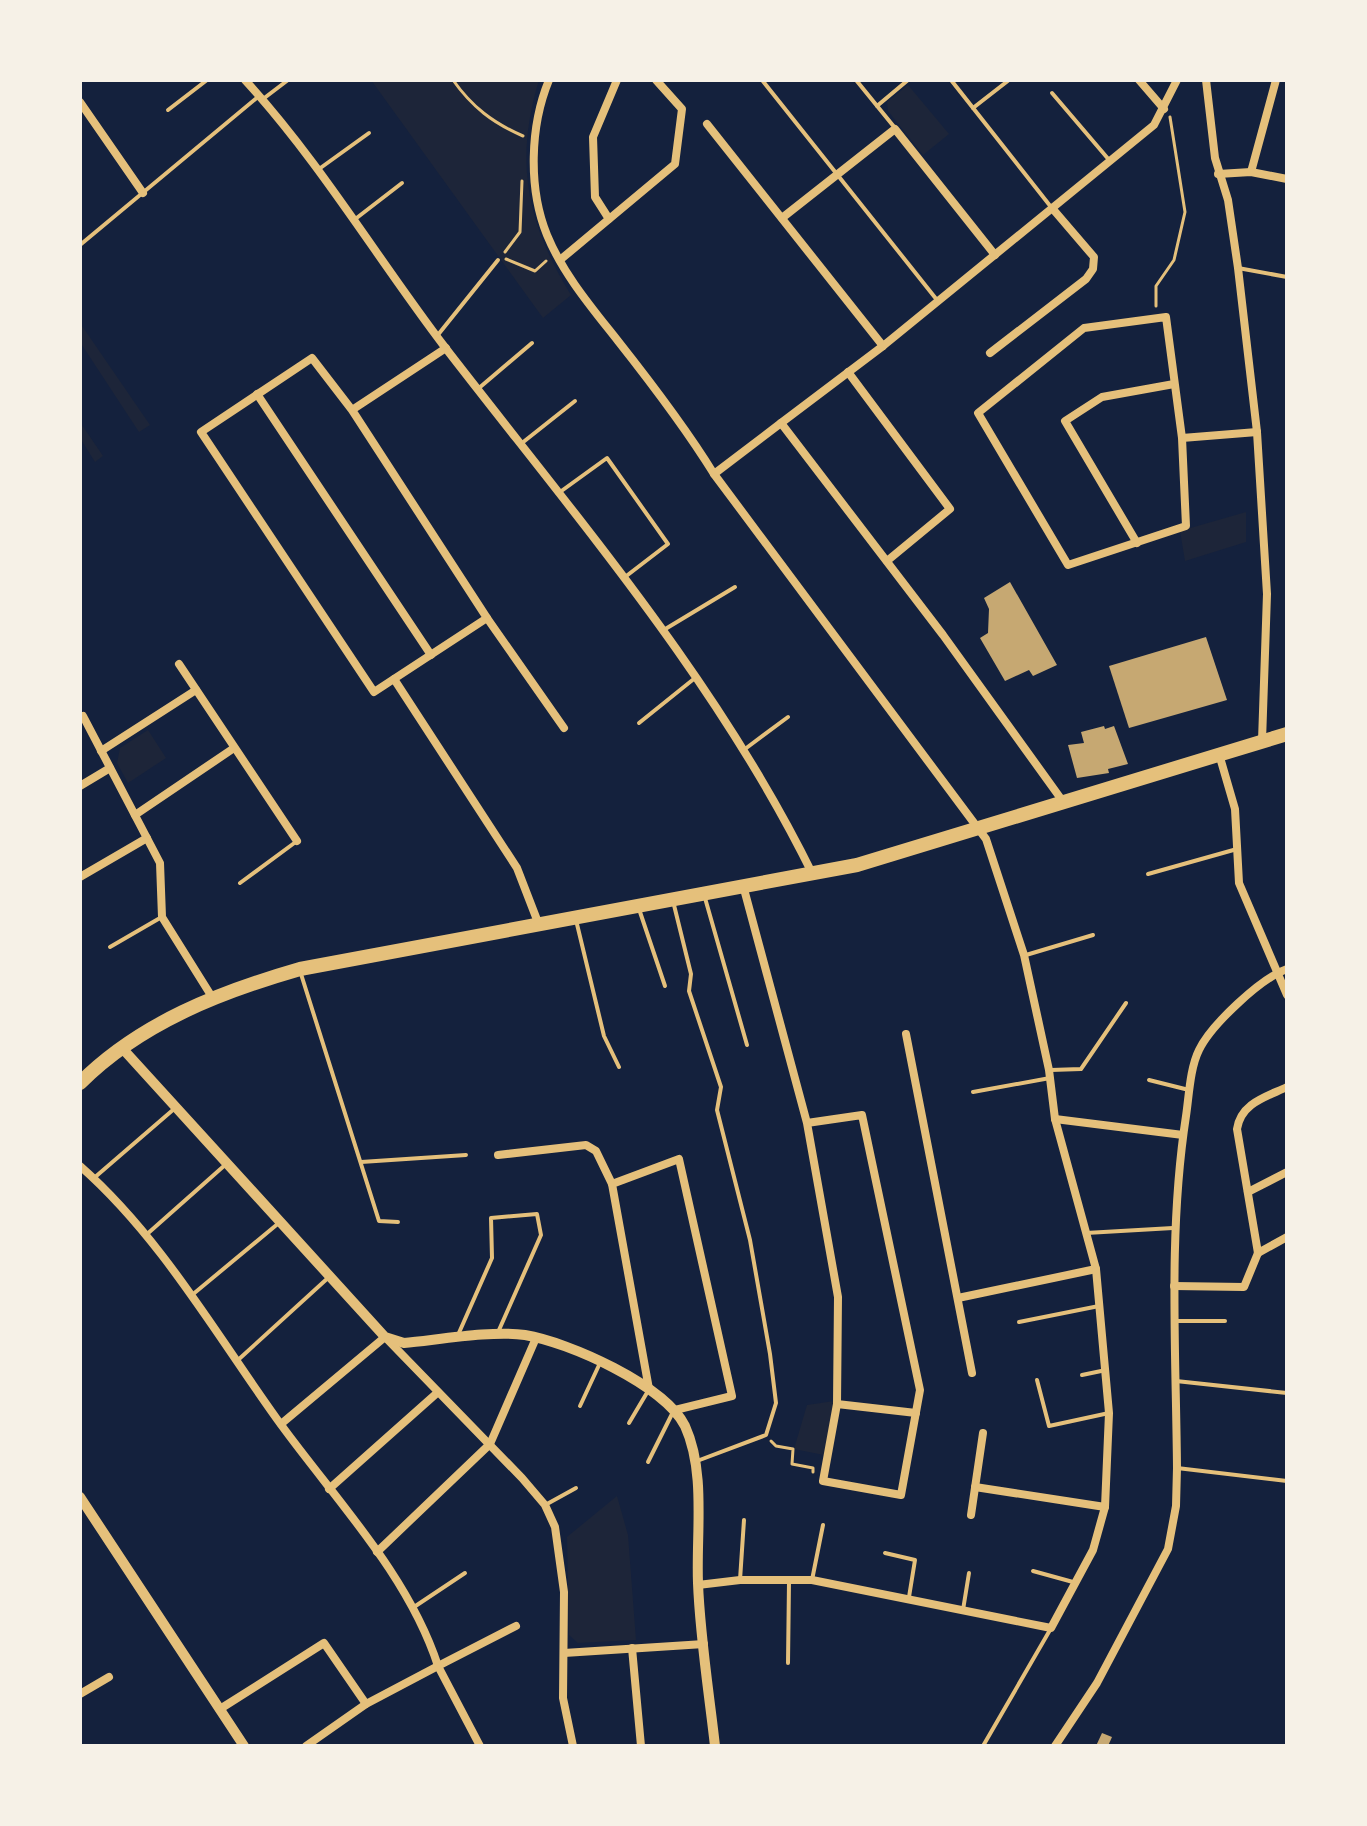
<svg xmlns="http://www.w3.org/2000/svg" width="1367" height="1826" font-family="Poppins,sans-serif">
<rect width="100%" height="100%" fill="#14213d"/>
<g fill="#1d2539">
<path d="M371,80h168c-25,82 -12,144 32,215l-28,23z"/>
<polygon points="908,85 949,134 923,155 888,111 887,102"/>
<polygon points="80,323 150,425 139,432 80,342"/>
<polygon points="80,422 103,456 95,462 80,438"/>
<polygon points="1246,512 1246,542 1185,561 1180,531"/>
<polygon points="148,730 166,758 128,783 117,763 120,748"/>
<polygon points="834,1401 824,1455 794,1449 807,1405"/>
<polygon points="617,1496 628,1535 636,1640 578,1643 569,1635 567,1537"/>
</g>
<g fill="#c6a872">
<polygon points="1010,582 1057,665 1033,676 1029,670 1005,681 980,638 988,633 989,609 984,598"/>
<polygon points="1206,637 1227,700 1129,728 1109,666"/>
<polygon points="1104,726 1105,729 1114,726 1128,764 1108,769 1109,773 1077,778 1068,745 1084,743 1081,732"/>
<polygon points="1102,1733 1112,1737 1108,1746 1096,1746"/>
</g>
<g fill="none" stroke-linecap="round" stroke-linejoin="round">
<g stroke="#e5c07b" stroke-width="3">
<path d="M453,80c19,27 40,43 70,56"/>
<polyline points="505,252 520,232 522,181"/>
<polyline points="506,259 535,271 546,261"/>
<polyline points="1156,306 1156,286 1174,260 1185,212 1170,117"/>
<polyline points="771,1441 776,1446 793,1449 792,1464 813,1468 813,1472"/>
</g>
<g stroke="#e5c07b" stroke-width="4">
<polyline points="762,80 937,300"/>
<polyline points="856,80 895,128"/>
<polyline points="951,80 1051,207"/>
<polyline points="1052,93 1110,161"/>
<polyline points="263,99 288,80"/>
<polyline points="877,106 908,80"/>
<polyline points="973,108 1009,80"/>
<polyline points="168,110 207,80"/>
<polyline points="319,169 369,133"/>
<polyline points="354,220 402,183"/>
<polyline points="80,245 259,96"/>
<polyline points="1238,268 1287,277"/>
<polyline points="437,336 498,260"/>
<polyline points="479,388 532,343"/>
<polyline points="522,443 575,401"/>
<polyline points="560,492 607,458 668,544 625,577"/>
<polyline points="662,631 735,587"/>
<polyline points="639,723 695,678"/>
<polyline points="745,749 788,717"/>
<polyline points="1148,874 1237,849"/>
<polyline points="240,883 297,841"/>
<polyline points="705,898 747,1045"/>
<polyline points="673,901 691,974 689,991 721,1087 717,1110 750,1240 770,1354 776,1403 766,1435 697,1461"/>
<polyline points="639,909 665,986"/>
<polyline points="576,920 604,1036 619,1067"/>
<polyline points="110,947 160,918"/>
<polyline points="1026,955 1093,935"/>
<polyline points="301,974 379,1221 398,1222"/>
<polyline points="1051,1070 1081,1069 1126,1003"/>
<polyline points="1149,1080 1189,1090"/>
<polyline points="973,1092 1050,1078"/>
<polyline points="361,1162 466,1155"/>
<polyline points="94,1178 174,1109"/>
<polyline points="1086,1233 1173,1228"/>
<polyline points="146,1235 225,1165"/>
<polyline points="192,1295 280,1222"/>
<polyline points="1175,1321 1225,1321"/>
<polyline points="1019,1322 1099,1306"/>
<polyline points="458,1335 492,1258 491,1218 537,1214 541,1235 499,1330"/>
<polyline points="238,1360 329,1277"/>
<polyline points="1082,1375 1106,1370"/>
<polyline points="1037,1380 1049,1426 1109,1413"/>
<polyline points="1176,1381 1287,1393"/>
<polyline points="580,1406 600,1363"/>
<polyline points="629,1423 648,1391"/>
<polyline points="648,1462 672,1414"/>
<polyline points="1177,1468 1287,1481"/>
<polyline points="547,1504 576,1488"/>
<polyline points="885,1553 915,1560 909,1597"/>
<polyline points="1033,1571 1073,1582"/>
<polyline points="740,1580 744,1520"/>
<polyline points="812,1580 823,1525"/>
<polyline points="414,1607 465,1573"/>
<polyline points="963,1610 969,1573"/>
<polyline points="788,1663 789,1582"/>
<polyline points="983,1746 1050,1630"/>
</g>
<g stroke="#e5c07b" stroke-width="8">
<path d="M245,80c75,82 132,178 199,266 131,170 274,335 369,529"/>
<path d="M549,80c-19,46 -21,108 -2,155 16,39 45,73 71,106 34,43 67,86 96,133l272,365 38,116 25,115 6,49 41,150 13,144 -4,94 -12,43 -42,78 -239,-48h-72l-42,5"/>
<polyline points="1139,80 1164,109"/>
<polyline points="1206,80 1215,158 1228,200 1238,268 1257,432 1267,594 1262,741"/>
<polyline points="80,102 143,193"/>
<polyline points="707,124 883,346 1154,125 1177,80"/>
<polyline points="1251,172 1276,80"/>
<polyline points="1218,174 1251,172 1287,179"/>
<polyline points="782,218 895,129 995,255"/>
<polyline points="609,219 595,197 593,137 617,80"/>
<polyline points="560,260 675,164 682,109 656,80"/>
<polyline points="990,353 1086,279 1093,269 1094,257 1052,208"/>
<polyline points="848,372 950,509 887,561"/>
<polyline points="257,394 431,655"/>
<polyline points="352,410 487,618 374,692 201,432 312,358 352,410 446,348"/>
<polyline points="781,423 883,346"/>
<polyline points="1182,438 1186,526 1068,565 978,413 1084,328 1166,317 1182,438 1257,432"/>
<polyline points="714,474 781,423 943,635 1064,803"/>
<polyline points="1137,543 1065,421 1102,397 1174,384"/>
<polyline points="487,618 564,728"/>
<polyline points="179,664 297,841"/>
<polyline points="394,679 517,868 539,925"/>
<polyline points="83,716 160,863 162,917 212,997"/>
<polyline points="101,751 196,690"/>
<polyline points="1219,754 1235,809 1239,883 1287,995"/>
<polyline points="80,786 110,768"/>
<polyline points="135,815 234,748"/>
<polyline points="80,877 147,838"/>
<polyline points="744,889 807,1123 838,1297 837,1404 823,1481 901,1495 920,1390 862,1115 807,1123"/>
<polyline points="906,1034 972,1373"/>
<polyline points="1055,1119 1183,1135"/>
<polyline points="498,1155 586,1145 596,1151 612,1184"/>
<path d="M80,1166c82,72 138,172 202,260 54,74 127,150 156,240l-72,38 -60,42"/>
<polyline points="1248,1192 1287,1172"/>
<polyline points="1258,1253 1287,1237"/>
<path d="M1174,1286l70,1 14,-34 -21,-124c4,-26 29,-32 50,-42"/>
<polyline points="958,1298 1096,1269"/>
<polyline points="649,1389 612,1184 679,1159 732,1396 675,1410"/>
<polyline points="837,1404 916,1413"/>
<polyline points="281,1424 385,1337 522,1478 545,1505 555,1527 564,1592 563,1698 573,1746"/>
<polyline points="975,1487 1105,1507"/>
<polyline points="329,1489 437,1393"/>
<polyline points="971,1515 983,1433"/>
<polyline points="377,1552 490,1444 536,1338"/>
<polyline points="632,1648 641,1746"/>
<polyline points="564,1653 704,1644"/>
<polyline points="80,1694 109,1677"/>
<polyline points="220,1709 324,1643 366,1704"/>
<polyline points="480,1746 438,1666 516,1626"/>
<path d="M1055,1746l42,-63 71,-134 8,-43 1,-38c-1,-118 -9,-235 9,-352 3,-20 4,-48 13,-66 12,-25 62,-72 88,-81"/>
</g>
<g stroke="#e5c07b" stroke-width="10">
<path d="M122,1048l263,289 19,6c33,-3 89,-13 121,-8 43,7 140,50 160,91 21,46 11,107 13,157 2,54 11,109 17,163"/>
<polyline points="80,1497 244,1746"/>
</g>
<path stroke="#e5c07b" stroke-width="14" d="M80,1083c60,-60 140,-91 220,-114l557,-104 430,-131"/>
</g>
<rect width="1367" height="1826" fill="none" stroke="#f6f1e7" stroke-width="164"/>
</svg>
